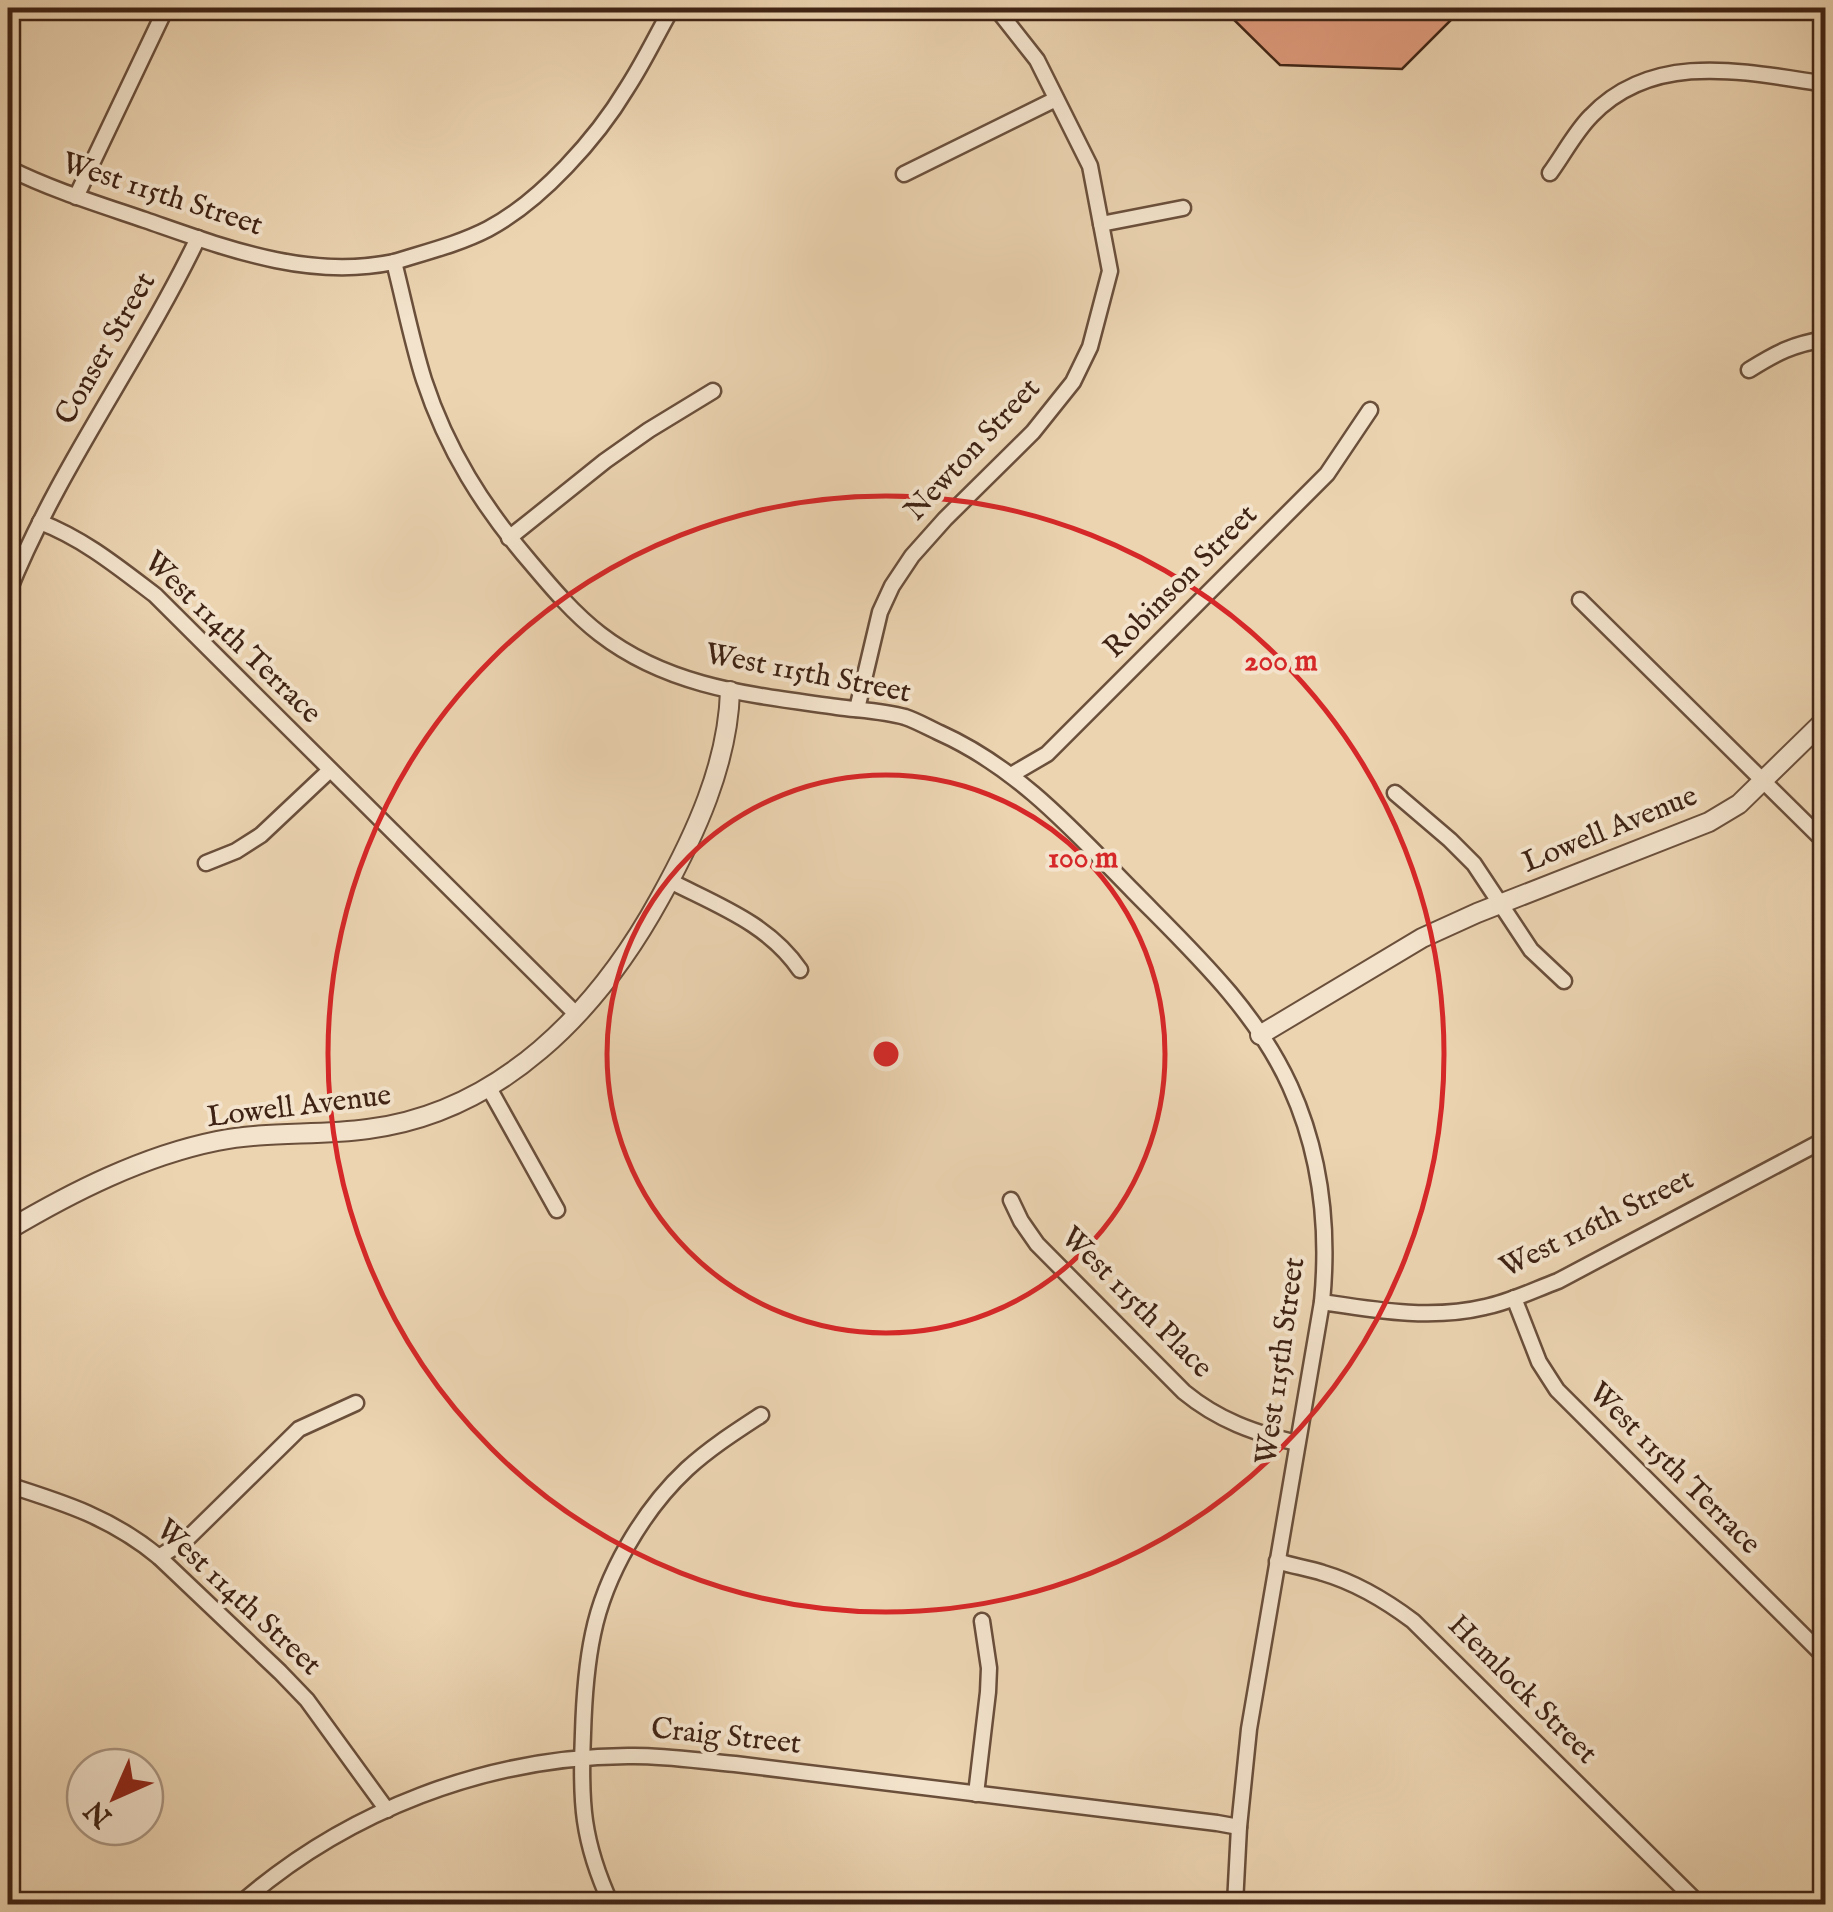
<svg xmlns="http://www.w3.org/2000/svg" width="1833" height="1912" font-family="'IM FELL English',serif">
<rect width="100%" height="100%" fill="#ecd4b1"/>
<filter id="stains"><feTurbulence type="fractalNoise" baseFrequency=".002" numOctaves="4"/><feColorMatrix values="0 0 0 0 .2 0 0 0 0 .09 0 0 0 0 .02 0 0 0 .5 -.17"/></filter>
<radialGradient id="worn" r=".72"><stop offset=".6" stop-color="#630" stop-opacity="0"/><stop offset="1" stop-color="#630" stop-opacity=".3"/></radialGradient>
<polygon fill="#e19c7e" stroke="#3f2314" stroke-width="2.5" points="1222,8 1463,8 1402,69 1280,65"/>
<g fill="none" stroke-linecap="round" stroke-linejoin="round">
<g stroke="#6a4f3b" stroke-width="19">
<g id="minor">
<path d="M8,168c44,22 90,36 137,52 81,28 162,60 249,42 10,39 18,80 30,118 23,70 59,127 107,183 21,25 43,51 69,71 70,54 153,61 237,73 22,3 47,4 68,10 12,4 24,11 35,16 78,35 134,98 193,158 59,60 122,118 157,195 31,68 39,143 32,216l-73,427 -10,98 -4,77"/>
<path d="M1550,173c14,-19 25,-41 41,-57 63,-66 154,-44 235,-32"/>
<polyline points="904,174 1056,99"/>
<polyline points="76,197 166,8"/>
<polyline points="1101,224 1183,208"/>
<path d="M394,262c32,-10 65,-18 94,-33 53,-28 109,-91 139,-141 17,-26 30,-54 45,-80"/>
<path d="M1749,370c27,-17 44,-26 77,-31"/>
<path d="M40,522c44,17 78,45 115,73l422,420"/>
<polyline points="509,538 605,461 649,430 713,391"/>
<path d="M8,593c50,-125 132,-234 190,-355"/>
<polyline points="1580,600 1826,843"/>
<polyline points="857,709 880,612 892,586 912,556 945,519 1033,432 1073,382 1090,347 1110,271 1090,166 1037,60 996,8"/>
<polyline points="1011,775 1047,754 1327,474 1370,410"/>
<polyline points="1395,793 1450,840 1474,864 1531,950 1564,981"/>
<polyline points="206,863 236,851 261,835 330,770"/>
<path d="M670,881c47,24 99,43 130,89"/>
<polyline points="489,1088 557,1210"/>
<path d="M1011,1200l10,21 16,23 147,148c34,28 70,41 113,51"/>
<polyline points="1514,1298 1539,1362 1557,1390 1826,1658"/>
<path d="M1322,1302c53,8 109,18 163,5 25,-5 49,-17 73,-26l268,-142"/>
<path d="M8,1485c57,18 104,33 151,72l121,115 27,28 80,110"/>
<polyline points="159,1557 187,1539 299,1429 356,1403"/>
<path d="M1277,1561c15,5 31,7 46,12 34,10 62,27 90,48l286,283"/>
<polyline points="976,1794 988,1692 989,1668 982,1621"/>
<path d="M240,1904c106,-93 246,-147 388,-148 36,-1 71,5 107,8l482,59 22,4"/>
<path d="M611,1904c-29,-63 -31,-102 -28,-171 1,-34 3,-66 10,-99 12,-59 50,-124 94,-165 23,-21 48,-37 74,-54"/>
</g>
</g>
<g stroke="#6a4f3b" stroke-width="22">
<g id="tertiary">
<polyline points="1260,1035 1422,938 1477,913 1709,822 1739,804 1826,719"/>
<path d="M8,1230c64,-38 135,-74 209,-89 50,-10 100,-5 151,-12 133,-17 230,-118 292,-231 35,-63 68,-134 70,-207"/>
</g>
</g>
<use href="#minor" stroke="#f3e3cc" stroke-width="14"/>
<use href="#tertiary" stroke="#f3e3cc" stroke-width="18"/>
</g>
<g fill="none" stroke="#d62828" stroke-width="5">
<circle cx="886" cy="1054" r="279"/>
<circle cx="886" cy="1054" r="558"/>
</g>
<g text-anchor="middle" dominant-baseline="central" stroke-width="8" stroke-linejoin="round" paint-order="stroke">
<g font-size="30" fill="#3f2314" stroke="#f3e3cc">
<text transform="translate(162 195) rotate(18)">West 115th Street</text>
<text transform="translate(106 349) rotate(-60)">Conser Street</text>
<text transform="translate(973 450) rotate(-47)">Newton Street</text>
<text transform="translate(1181 582) rotate(-45)">Robinson Street</text>
<text transform="translate(232 638) rotate(44)">West 114th Terrace</text>
<text transform="translate(808 674) rotate(11)">West 115th Street</text>
<text transform="translate(1610 830) rotate(-22)">Lowell Avenue</text>
<text transform="translate(299 1107) rotate(-7)">Lowell Avenue</text>
<text transform="translate(1597 1224) rotate(-26)">West 116th Street</text>
<text transform="translate(1136 1303) rotate(45)">West 115th Place</text>
<text transform="translate(1281 1361) rotate(-82)">West 115th Street</text>
<text transform="translate(1674 1469) rotate(45)">West 115th Terrace</text>
<text transform="translate(238 1598) rotate(43)">West 114th Street</text>
<text transform="translate(1522 1690) rotate(45)">Hemlock Street</text>
<text transform="translate(726 1737) rotate(6)">Craig Street</text>
</g>
</g>
<circle cx="886" cy="1054" r="15" fill="#d62828" stroke="#f3e3cc" stroke-width="5"/>
<g font-size="30" text-anchor="middle" font-weight="bold" fill="#d62828" stroke="#f3e3cc" stroke-width="8" stroke-linejoin="round" paint-order="stroke">
<text x="1281" y="670">200 m</text>
<text x="1083" y="867">100 m</text>
</g>
<rect width="1833" height="1912" fill="none" stroke="#ecd4b1" stroke-width="40"/>
<rect x="10" y="10" width="1813" height="1892" fill="none" stroke="#3f2314" stroke-width="5"/>
<rect x="20" y="20" width="1793" height="1872" fill="none" stroke="#3f2314" stroke-width="2.5"/>
<g transform="translate(115 1797) rotate(225)"><circle r="48" fill="#f3e3cc" stroke="#ab9682" stroke-width="2.5"/>
<path d="M0-8L18 38L0 25L-18 38Z" fill="#8f2418"/>
<text y="-15" font-size="28" font-weight="bold" text-anchor="middle" fill="#3f2314">N</text>
</g>
<rect width="100%" height="100%" filter="url(#stains)"/>
<rect width="100%" height="100%" fill="url(#worn)"/>
</svg>
